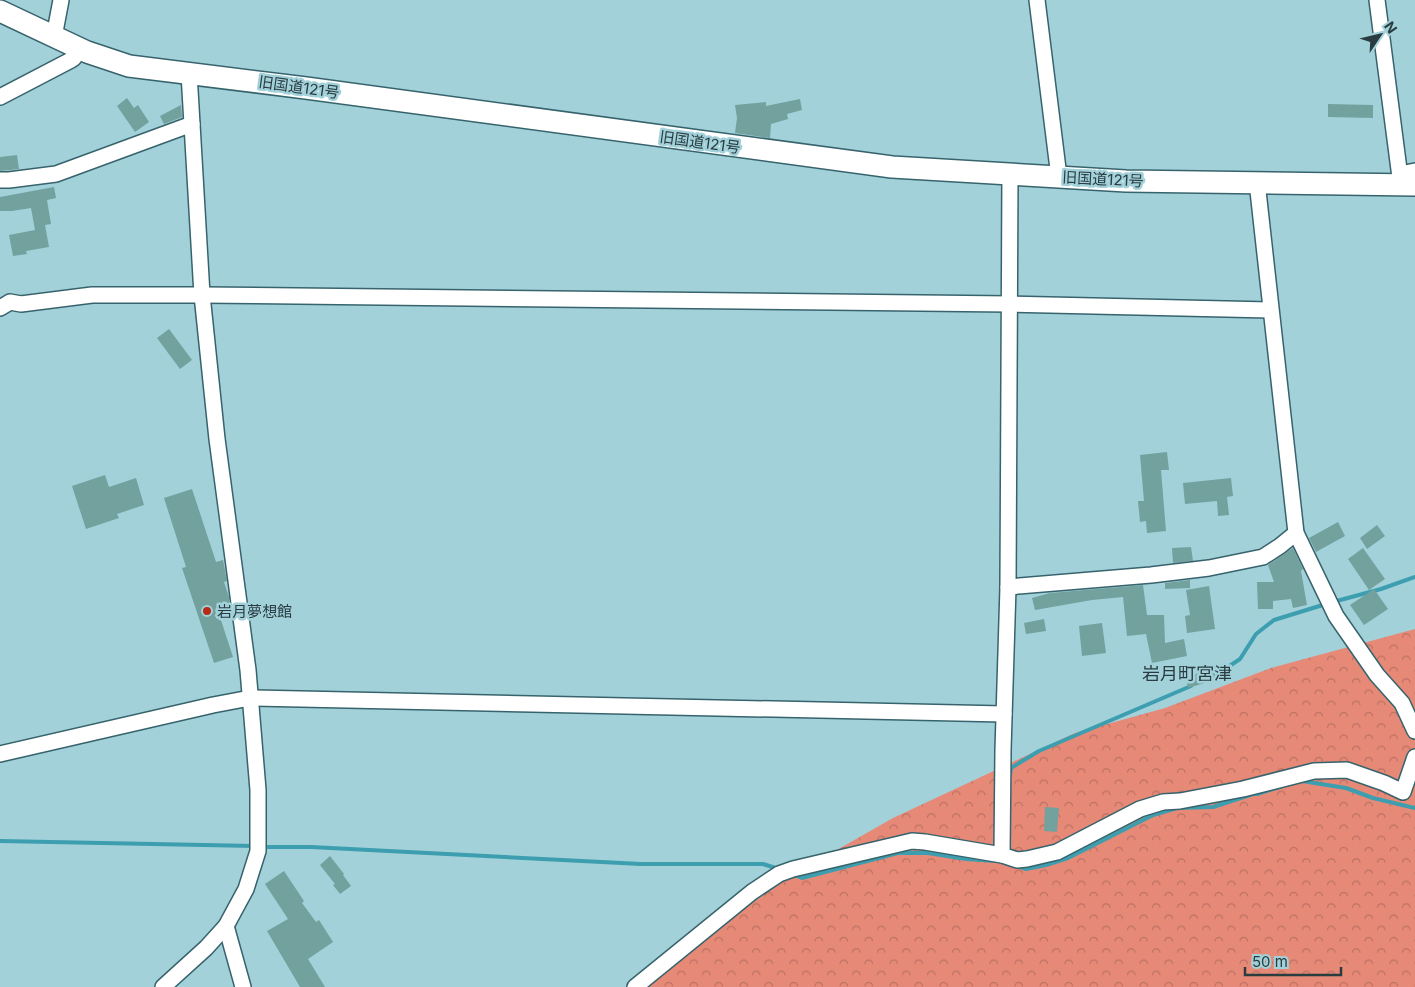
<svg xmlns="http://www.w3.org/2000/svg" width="1415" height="987" font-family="Inter,'Noto Sans JP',sans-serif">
<defs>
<pattern id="forest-crowns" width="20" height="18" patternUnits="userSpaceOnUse" patternTransform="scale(1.25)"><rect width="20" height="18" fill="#e78977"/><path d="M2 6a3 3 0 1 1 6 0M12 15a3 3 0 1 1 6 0" fill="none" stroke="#bb7163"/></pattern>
</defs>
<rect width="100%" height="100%" fill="#a2d1da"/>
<polygon fill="url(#forest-crowns)" points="1415,629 1415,987 628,987 793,875 893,818 1075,733 1165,708 1271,668"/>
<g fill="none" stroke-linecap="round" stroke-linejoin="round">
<g stroke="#3d9eaf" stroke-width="4">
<polyline points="1333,602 1381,589 1415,577"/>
<polyline points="1222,671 1240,659 1256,634 1274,620 1326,604"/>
<polyline points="1010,775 1011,768 1039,751 1191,686"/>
<polyline points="1302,781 1346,788 1373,798 1415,808"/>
<polyline points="0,841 255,846"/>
<polyline points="262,847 311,847 641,864 763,864 779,869"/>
<polyline points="1015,865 1026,869 1046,865 1068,858 1153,815 1177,808 1213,807 1253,794 1257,794 1283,786"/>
<polyline points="792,874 802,878 898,853 928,853 966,859 996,861"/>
</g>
</g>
<g fill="#72a19e">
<polygon points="127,98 134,108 138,105 149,122 135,132 117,106"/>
<polygon points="800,99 802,110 787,114 788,119 771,124 770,138 735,133 737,118 735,105 766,102 766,106"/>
<polygon points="1328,104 1373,105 1373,118 1328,117"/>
<polygon points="181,105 182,117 164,124 160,116"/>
<polygon points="17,155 19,169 0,171 0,157"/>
<polygon points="54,187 56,198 47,200 51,224 45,225 49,247 26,251 27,254 13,256 9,235 35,230 31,208 12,211 0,211 0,197"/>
<polygon points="169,329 192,360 180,369 157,338"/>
<polygon points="1167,452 1169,470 1161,470 1166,531 1147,533 1146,521 1140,522 1138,501 1144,501 1140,455"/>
<polygon points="105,475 109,487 136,478 144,505 117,514 119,518 86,529 72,486"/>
<polygon points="1231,478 1233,496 1227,497 1229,515 1218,516 1217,501 1185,504 1183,483"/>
<polygon points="192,489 216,562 223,560 224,565 227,581 224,582 229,597 230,610 219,614 233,657 214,663 182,568 186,567 164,498"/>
<polygon points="1338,522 1345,536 1316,552 1309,538"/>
<polygon points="1377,525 1385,536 1367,549 1360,538"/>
<polygon points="1191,547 1193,561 1173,563 1172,548"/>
<polygon points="1293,548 1303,569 1301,571 1307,605 1293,608 1291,599 1273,601 1273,609 1258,609 1257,582 1274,582 1268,565"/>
<polygon points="1363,548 1385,579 1369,590 1348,559"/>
<polygon points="1190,580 1190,588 1165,589 1165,583"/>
<polygon points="1143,585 1147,615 1164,615 1165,643 1184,639 1187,656 1152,663 1146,634 1127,636 1123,597 1092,600 1035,610 1032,598 1050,593"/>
<polygon points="1209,586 1215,629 1187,633 1185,616 1190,615 1186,590"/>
<polygon points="1374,589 1388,609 1364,625 1350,605"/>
<polygon points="1044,619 1046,631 1026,634 1024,623"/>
<polygon points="1102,623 1106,653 1082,656 1079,626"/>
<polygon points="1225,665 1228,676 1188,688 1186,677"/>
<polygon points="1045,807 1059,808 1057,832 1044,831"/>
<polygon points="330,856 344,874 343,875 351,886 340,894 333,885 335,884 320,865"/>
<polygon points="284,871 304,901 302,903 316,922 319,920 333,942 308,959 325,987 300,987 267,931 288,919 265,884"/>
</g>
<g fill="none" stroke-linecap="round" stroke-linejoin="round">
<g stroke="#37636c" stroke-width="18">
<g id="street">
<polyline points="1037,0 1059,177"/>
<polyline points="1377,0 1401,185"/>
<polyline points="54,37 61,0"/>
<polyline points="0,97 71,60 74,58 77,47"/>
<polyline points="1400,174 1415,171"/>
<polyline points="0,180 9,180 56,174 192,124"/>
<polyline points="1257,182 1296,533 1336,616 1377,675 1402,703 1415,731"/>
<polyline points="0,308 10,302 21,304 92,295 202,295 1010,304 1270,310"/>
<polyline points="1008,587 1151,575 1209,568 1263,557 1280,546 1296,533"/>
<polyline points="0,754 213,705 250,698 1004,714"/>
<polyline points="1002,855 1003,750 1008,587 1010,174"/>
<polyline points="226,926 243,987"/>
<polyline points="163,987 206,948 226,926 246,889 258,851 258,790 248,670 217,439 202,295 189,73"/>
<polyline points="635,987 752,892 779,874 793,869 912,841 925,842 1002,855 1017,860 1027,859 1057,852 1140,809 1163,802 1180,801 1243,789 1314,771 1347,770 1384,783 1403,792 1415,757"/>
</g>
</g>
<g stroke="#37636c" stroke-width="24">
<polyline id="secondary" points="0,11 87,52 129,66 306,88 892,167 1126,181 1415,185"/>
</g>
<use href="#street" stroke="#fff" stroke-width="15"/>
<use href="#secondary" stroke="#fff" stroke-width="21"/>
</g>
<circle fill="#b82c17" stroke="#a2d1da" stroke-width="2" cx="207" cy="611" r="5"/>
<g text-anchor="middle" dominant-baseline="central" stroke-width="5" stroke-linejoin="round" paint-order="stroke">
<g font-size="15" fill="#293c40" stroke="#a2d1da">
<text transform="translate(299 87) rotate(8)">旧国道121号</text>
<text transform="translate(700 142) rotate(8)">旧国道121号</text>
<text transform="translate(1103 179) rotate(3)">旧国道121号</text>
</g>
<g font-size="15" fill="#293c40" stroke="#a2d1da" text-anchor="start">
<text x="217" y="611">岩月夢想館</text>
</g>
<g font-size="18" fill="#293c40" stroke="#a2d1da">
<text x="1187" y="673">岩月町宮津</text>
</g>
</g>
<g transform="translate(1380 35) rotate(55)" stroke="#a2d1da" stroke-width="4" paint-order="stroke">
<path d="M0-4L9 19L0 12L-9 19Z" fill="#293c40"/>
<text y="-8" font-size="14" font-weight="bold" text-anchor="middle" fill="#293c40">N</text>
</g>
<path d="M1245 967v8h96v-8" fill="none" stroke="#293c40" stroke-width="2.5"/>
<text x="1252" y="967" font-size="15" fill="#293c40" stroke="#a2d1da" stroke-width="4" paint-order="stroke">50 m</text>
</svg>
